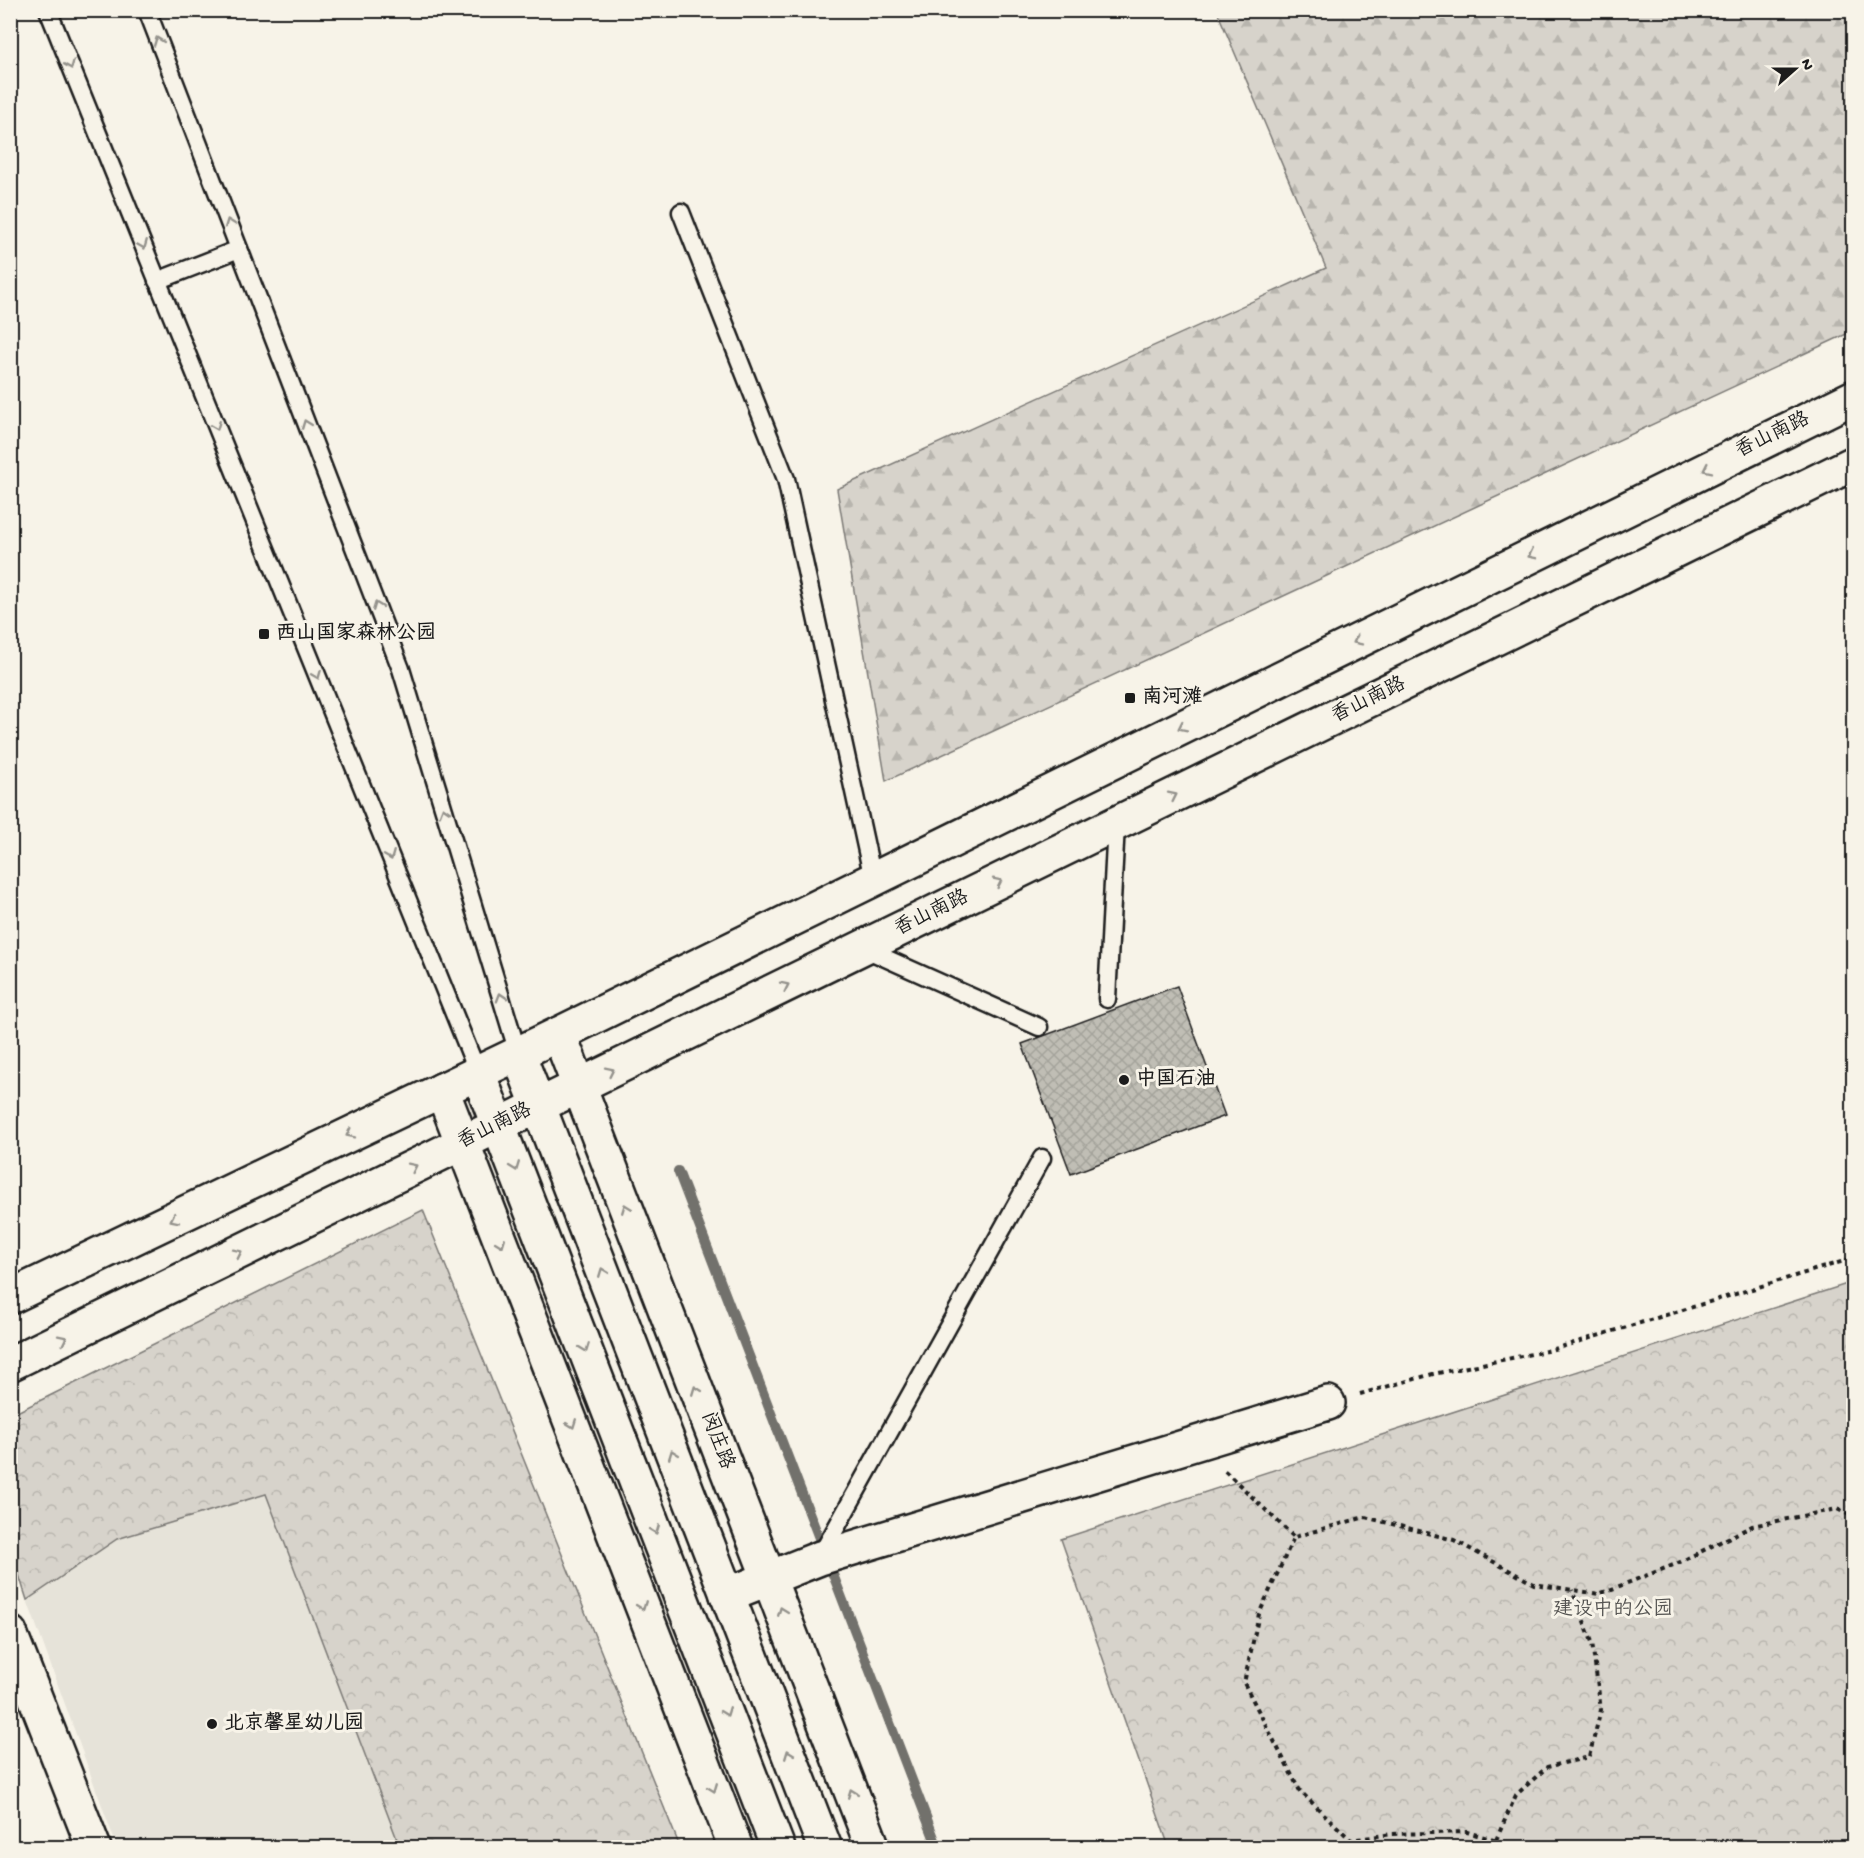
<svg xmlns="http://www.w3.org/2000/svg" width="1864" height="1858" font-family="'Gochi Hand','LXGW WenKai TC',sans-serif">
<defs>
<pattern id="forest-firs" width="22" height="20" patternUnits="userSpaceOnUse" patternTransform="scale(1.5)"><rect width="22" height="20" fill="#d7d3cb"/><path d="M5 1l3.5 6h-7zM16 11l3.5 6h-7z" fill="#b8b5ae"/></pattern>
<pattern id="park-crowns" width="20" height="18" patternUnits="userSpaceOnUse" patternTransform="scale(1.5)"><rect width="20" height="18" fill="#d7d3cb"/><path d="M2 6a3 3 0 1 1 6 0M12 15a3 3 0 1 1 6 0" fill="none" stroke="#b8b5ae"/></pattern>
<pattern id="building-cross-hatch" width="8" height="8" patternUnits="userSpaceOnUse" patternTransform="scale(1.5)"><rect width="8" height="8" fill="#c0beb5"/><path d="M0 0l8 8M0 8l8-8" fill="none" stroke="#a4a39b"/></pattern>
</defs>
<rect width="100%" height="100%" fill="#f7f3e8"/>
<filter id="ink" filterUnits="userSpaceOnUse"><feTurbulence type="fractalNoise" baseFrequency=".0167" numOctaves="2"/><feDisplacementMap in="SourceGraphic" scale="12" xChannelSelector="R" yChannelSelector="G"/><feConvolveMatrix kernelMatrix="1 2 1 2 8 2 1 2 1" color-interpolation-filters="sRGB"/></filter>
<g filter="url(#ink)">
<polygon fill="#e6e3d9" points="266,1494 400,1847 117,1847 27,1600 117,1539"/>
<polygon fill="url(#forest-firs)" stroke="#7a7874" stroke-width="1.5" points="1217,11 1853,11 1853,331 886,781 837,489 1326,268"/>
<g fill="url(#park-crowns)" stroke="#7a7874" stroke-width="1.5">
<polygon points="423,1210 680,1847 400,1847 266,1494 117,1539 27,1600 11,1550 11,1415"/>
<polygon points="1853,1282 1853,1847 1169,1847 1061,1539"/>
</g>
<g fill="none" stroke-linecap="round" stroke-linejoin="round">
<polyline stroke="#72716c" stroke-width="10" points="678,1171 938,1848"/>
</g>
<polygon fill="url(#building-cross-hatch)" stroke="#1c1c1c" stroke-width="1.5" points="1177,986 1225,1116 1071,1174 1022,1044"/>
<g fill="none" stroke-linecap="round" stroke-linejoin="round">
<g stroke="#1c1c1c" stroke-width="21">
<g id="service">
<polyline points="48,10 478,1073"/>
<polyline points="147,10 401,669 518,1053"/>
<polyline points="681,212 786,479 873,879"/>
<polyline points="157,281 239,249"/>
<polyline points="863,948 1039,1027"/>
<polyline points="1107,999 1116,824"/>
<polyline points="821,1555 1042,1158"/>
</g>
</g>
<g stroke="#1c1c1c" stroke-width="38">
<g id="minor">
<polyline points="727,1595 820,1558 1328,1403"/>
<polyline points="10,1633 94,1848"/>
</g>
</g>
<g stroke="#1c1c1c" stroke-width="38">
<g id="tertiary">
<polyline points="559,1034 873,1848"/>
<polyline points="442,1090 736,1848"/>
</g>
</g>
<g stroke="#1c1c1c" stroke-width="38">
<g id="secondary">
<polyline points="518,1053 825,1848"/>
<polyline points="478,1073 778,1848"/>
<polyline points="10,1297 559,1034 1854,397"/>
<polyline points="10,1364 1854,463"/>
</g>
</g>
<g stroke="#1c1c1c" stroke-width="4" stroke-dasharray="4.5 4.5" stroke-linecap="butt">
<polyline points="1360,1394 1433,1374 1551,1350 1854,1258"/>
<polyline points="1225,1471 1294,1537"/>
<polyline points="1496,1840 1516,1795 1547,1767 1589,1757 1601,1710 1592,1642 1572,1590"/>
<polyline points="1347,1848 1351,1840"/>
<polyline points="1521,1848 1467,1832 1392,1834 1351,1840 1300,1791 1244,1683 1259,1614 1294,1537 1365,1517 1454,1540 1534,1584 1599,1594 1676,1564 1752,1526 1837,1509 1854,1517"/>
</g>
<use href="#service" stroke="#f7f3e8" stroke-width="16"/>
<use href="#minor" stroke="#f7f3e8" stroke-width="33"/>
<use href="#tertiary" stroke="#f7f3e8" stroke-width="33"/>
<use href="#secondary" stroke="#f7f3e8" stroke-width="33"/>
</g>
<defs><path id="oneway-chevron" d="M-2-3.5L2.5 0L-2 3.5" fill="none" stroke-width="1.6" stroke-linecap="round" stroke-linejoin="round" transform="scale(1.5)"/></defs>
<g stroke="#94928c">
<use href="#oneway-chevron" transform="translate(158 41) rotate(-111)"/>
<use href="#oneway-chevron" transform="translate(70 65) rotate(68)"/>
<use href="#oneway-chevron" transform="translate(229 223) rotate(-111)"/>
<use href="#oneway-chevron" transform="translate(143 245) rotate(68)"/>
<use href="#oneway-chevron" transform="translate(306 424) rotate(-111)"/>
<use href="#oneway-chevron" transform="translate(216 426) rotate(68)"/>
<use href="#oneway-chevron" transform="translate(1707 469) rotate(154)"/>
<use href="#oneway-chevron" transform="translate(1532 555) rotate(154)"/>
<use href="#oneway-chevron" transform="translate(377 606) rotate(-111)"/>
<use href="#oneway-chevron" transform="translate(1357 641) rotate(154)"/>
<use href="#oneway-chevron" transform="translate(317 675) rotate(68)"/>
<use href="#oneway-chevron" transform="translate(1182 727) rotate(154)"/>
<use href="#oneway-chevron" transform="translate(1173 796) rotate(-26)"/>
<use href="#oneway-chevron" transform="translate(444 811) rotate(-107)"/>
<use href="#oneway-chevron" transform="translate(390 856) rotate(68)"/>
<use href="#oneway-chevron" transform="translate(998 882) rotate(-26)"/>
<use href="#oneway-chevron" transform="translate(785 986) rotate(-26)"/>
<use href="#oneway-chevron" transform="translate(501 997) rotate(-107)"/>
<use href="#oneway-chevron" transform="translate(610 1071) rotate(-26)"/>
<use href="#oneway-chevron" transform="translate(350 1134) rotate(154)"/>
<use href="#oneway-chevron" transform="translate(413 1167) rotate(-26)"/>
<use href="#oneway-chevron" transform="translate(515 1167) rotate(69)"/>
<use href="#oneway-chevron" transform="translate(626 1208) rotate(-111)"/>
<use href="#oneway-chevron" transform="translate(174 1219) rotate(154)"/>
<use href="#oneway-chevron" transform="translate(501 1243) rotate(69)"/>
<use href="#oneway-chevron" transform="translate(238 1253) rotate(-26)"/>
<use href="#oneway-chevron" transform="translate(603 1272) rotate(-111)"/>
<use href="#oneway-chevron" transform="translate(63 1339) rotate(-26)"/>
<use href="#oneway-chevron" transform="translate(585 1348) rotate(69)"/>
<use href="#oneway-chevron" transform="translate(696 1390) rotate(-111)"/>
<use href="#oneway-chevron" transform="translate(572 1424) rotate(69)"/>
<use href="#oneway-chevron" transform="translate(673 1454) rotate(-111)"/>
<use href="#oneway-chevron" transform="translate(655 1530) rotate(69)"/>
<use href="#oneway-chevron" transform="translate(642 1606) rotate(69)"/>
<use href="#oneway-chevron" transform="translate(782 1611) rotate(-111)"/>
<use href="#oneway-chevron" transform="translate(726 1712) rotate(69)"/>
<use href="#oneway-chevron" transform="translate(789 1754) rotate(-111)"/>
<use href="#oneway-chevron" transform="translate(713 1788) rotate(69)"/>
<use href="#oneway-chevron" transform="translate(852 1793) rotate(-111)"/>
</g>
</g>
<g fill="#1c1c1c" stroke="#f7f3e8" stroke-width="2">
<rect x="258" y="628" width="12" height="12" rx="3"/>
<rect x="1124" y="692" width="12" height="12" rx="3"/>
<circle cx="1124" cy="1080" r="6"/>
<circle cx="212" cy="1724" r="6"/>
</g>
<g text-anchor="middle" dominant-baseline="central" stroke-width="6" stroke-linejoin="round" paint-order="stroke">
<g font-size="20" fill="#1c1c1c" stroke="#f7f3e8">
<text transform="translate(1773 436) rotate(-26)">香山南路</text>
<text transform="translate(1369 701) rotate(-26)">香山南路</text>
<text transform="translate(932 914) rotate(-26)">香山南路</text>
<text transform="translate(495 1127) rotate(-26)">香山南路</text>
<text transform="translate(716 1441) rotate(69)">闵庄路</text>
</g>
<g font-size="20" font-weight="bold" fill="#1c1c1c" stroke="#f7f3e8" text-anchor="start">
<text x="276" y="634">西山国家森林公园</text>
<text x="1142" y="698">南河滩</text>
<text x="1136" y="1080">中国石油</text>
<text x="224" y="1724">北京馨星幼儿园</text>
</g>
<g font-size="20" fill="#545351" stroke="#f7f3e8">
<text x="1613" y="1610">建设中的公园</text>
</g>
</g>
<rect width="1864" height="1858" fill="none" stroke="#f7f3e8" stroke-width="36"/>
<rect x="18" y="18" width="1828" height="1822" fill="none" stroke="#1c1c1c" stroke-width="2" filter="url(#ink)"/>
<g transform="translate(1795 69) rotate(69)" stroke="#f7f3e8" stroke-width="4.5" paint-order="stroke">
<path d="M0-4.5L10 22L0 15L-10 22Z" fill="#1c1c1c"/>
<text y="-9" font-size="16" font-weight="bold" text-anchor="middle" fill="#1c1c1c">N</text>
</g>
</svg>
